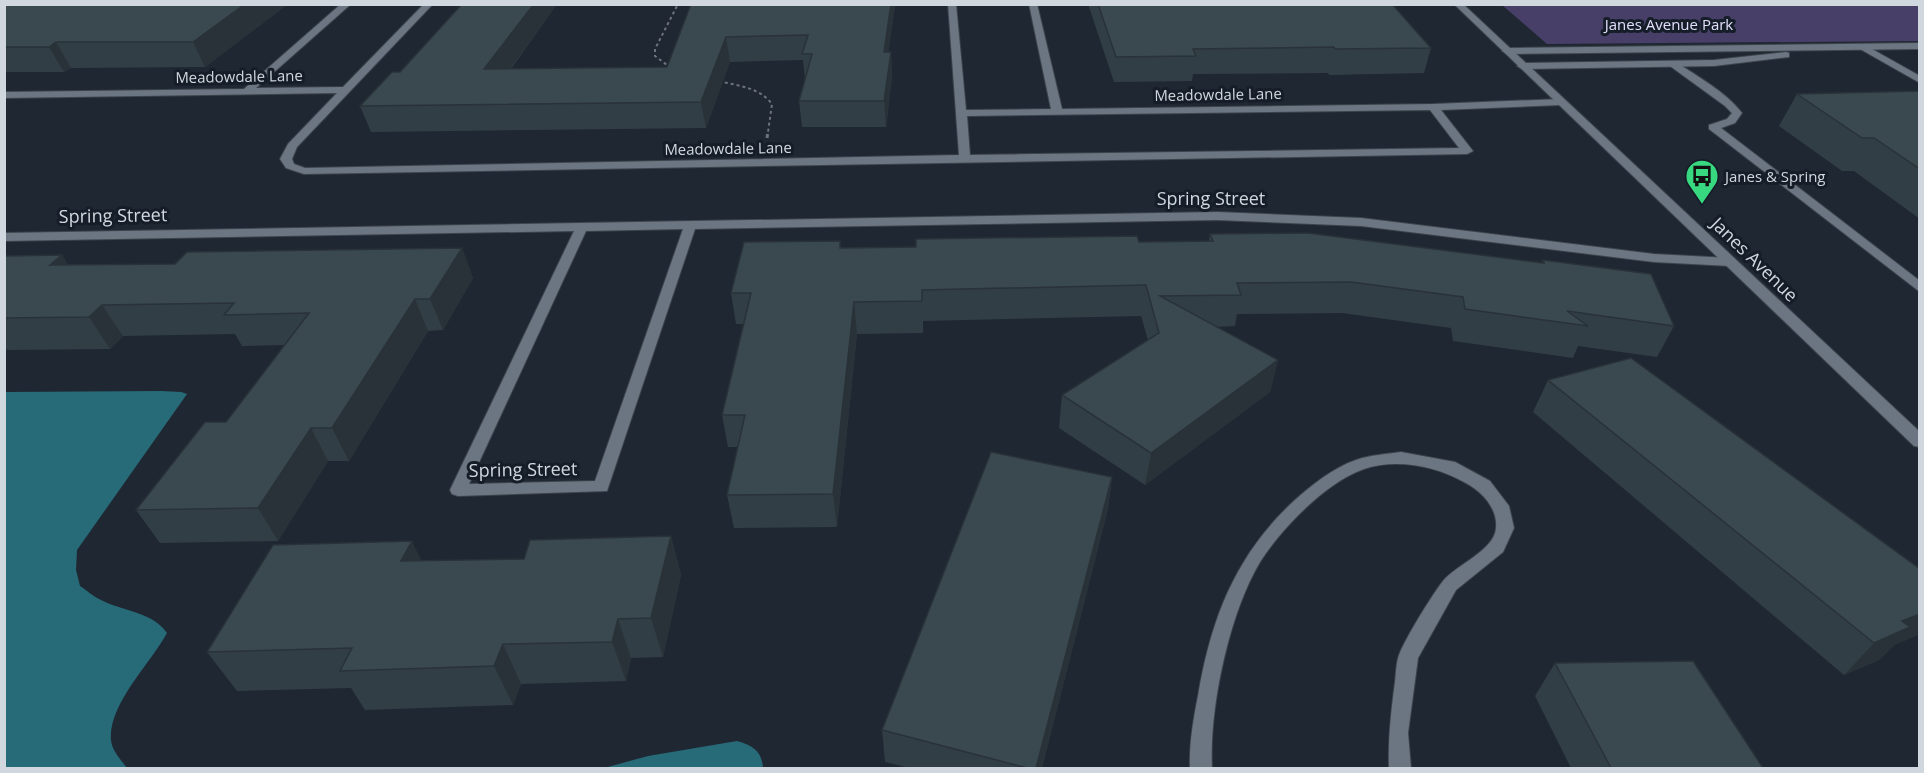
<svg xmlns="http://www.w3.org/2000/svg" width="1924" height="773" font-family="'Open Sans',sans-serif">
<rect width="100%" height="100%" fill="#1f2732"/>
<polygon fill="#473f67" points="1502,5 1919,5 1919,41 1547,44"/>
<g fill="#276b78">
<path d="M161,391l20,1 6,2 -110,156 -1,20 4,16c6,4 13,10 19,13 21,12 53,12 68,34 -16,30 -59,71 -56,107 1,11 10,20 16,28h-122v-376z"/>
<path d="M737,741c15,4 25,10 26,27h-159l44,-12z"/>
</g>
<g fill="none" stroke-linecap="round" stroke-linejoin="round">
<g stroke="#3c444c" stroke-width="2">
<g id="lane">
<polygon points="1863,44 1920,76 1920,83 1860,49 1858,47"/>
<path d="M1670,62h6c22,15 50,30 66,51l-7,10 -14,5 199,153v11l-211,-163v-4l18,-6 5,-6 -7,-7 -55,-40z"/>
</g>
</g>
<g stroke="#3c444c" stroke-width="2">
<g id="street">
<path d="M341,4h10l-95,84 87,-1 81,-83h9l-136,143 -5,12 2,5 11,4 654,-13 -11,-151h8l10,106 85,-1 -22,-105h8l25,105 371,-5 128,-5 5,3 -5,3 -120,5 32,41 -6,3 -1163,20 -18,-6 -6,-9 8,-15 49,-51 -333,5v-6l240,-3zM1430,110l29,38 -489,7 -3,-39z"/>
<polygon points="1920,43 1920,49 1507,54 1502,51 1507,48"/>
<polygon points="1786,52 1789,53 1789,57 1714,66 1522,69 1517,66 1522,63 1714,60"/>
<path d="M1217,212l144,6 293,36 76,4 6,4 -6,4 -76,-4 -293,-36 -144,-6 -522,9 -88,262 -149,5 -6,-2 -2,-4 124,-259 -570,10v-8zM683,229l-88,252 -126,3 117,-253z"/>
<path d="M1401,452l54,10 35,19 19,25 5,22 -11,24 -47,38 -38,68 -10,75 3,35h-22c-1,-30 2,-56 6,-86 1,-8 1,-19 4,-27 6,-16 33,-60 44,-74 13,-16 52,-31 53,-53 2,-21 -16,-38 -32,-46 -28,-16 -68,-24 -100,-13 -38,13 -83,60 -104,93 -31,52 -51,146 -48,206h-22c-1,-24 3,-47 8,-72 13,-78 38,-142 97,-196 18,-16 38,-32 61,-40 14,-5 31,-6 45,-8z"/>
</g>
</g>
<g stroke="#3c444c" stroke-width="2">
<polygon id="secondary" points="1454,4 1463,4 1920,432 1920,447 1914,446"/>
</g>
<g stroke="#6c737d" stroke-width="2" stroke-dasharray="3 3" stroke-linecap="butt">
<polyline points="671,68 655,56 655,49 678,4"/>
<path d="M719,81c19,5 40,6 53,23l-4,28"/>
</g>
<polyline stroke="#6c737d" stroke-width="3" stroke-dasharray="4 4" stroke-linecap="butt" points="767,138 768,131"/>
<use href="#lane" fill="#6c7682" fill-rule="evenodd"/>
<use href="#street" fill="#6c7682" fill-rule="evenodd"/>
<use href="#secondary" fill="#6c7682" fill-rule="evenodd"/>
</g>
<g fill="#323e45">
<polygon points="4,4 288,4 205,67 71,68 64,72 4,72"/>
<polygon points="557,4 511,69 667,67 691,4 895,6 888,52 891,52 892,77 886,127 802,127 799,101 805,79 803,60 730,62 706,128 371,132 360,106 400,72"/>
<polygon points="1088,4 1392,4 1431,48 1424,73 1329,75 1328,73 1193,74 1192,81 1114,82"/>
<polygon points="1920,91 1920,219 1854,171 1842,171 1779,126 1797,94"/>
<polygon points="1210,234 1542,262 1543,260 1674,326 1657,357 1578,346 1573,358 1453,341 1451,328 1342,313 1237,314 1235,326 1216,327 1278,360 1270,392 1145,485 1059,428 1062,395 1148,340 1141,316 923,321 923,333 857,334 837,527 734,528 727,495 738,447 728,447 722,415 743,324 736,324 731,293 840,241 841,248 1209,241"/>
<polygon points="462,248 473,278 443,330 428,331 349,461 328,461 278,541 160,543 136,510 226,422 284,345 242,346 235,334 123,336 110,349 7,350 4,346 4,256 62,255 68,265 175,264"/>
<polygon points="1548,380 1920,569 1920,634 1894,645 1879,660 1844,675 1533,412"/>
<polygon points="1112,477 1108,509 1042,768 909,768 885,762 882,730"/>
<polygon points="671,536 681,575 663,657 631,658 626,681 521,684 513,705 365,710 351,688 237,691 207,652 421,561 524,559"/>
<polygon points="1555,663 1763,768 1571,768 1535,696"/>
</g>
<g fill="#293238">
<polygon points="245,4 288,4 205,67 193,42"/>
<polygon points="534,4 557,4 492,94 484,69"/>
<polygon points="891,4 895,4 895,6 885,77 884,52"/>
<polygon points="726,37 730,62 706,128 701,102"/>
<polygon points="56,42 71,68 64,72 49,47"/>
<polygon points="891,52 892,77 886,127 884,101"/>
<polygon points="462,248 473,278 443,330 430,299"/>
<polygon points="62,255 81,286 50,265"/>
<polygon points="415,299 428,331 349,461 332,428"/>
<polygon points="854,302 857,334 837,527 833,494"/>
<polygon points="102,305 123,336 110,349 89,317"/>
<polygon points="1278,360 1270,392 1145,485 1151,453"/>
<polygon points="311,428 328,461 278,541 258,508"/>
<polygon points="1112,477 1108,509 1042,768 1036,768"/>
<polygon points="671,536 681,575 663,657 651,618"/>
<polygon points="412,541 431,581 401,561"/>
<polygon points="1920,614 1920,634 1894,645 1879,660 1844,675 1874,643 1902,621"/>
<polygon points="618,619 631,658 626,681 612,642"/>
<polygon points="503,644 521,684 513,705 494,666"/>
</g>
<g fill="#3a4850" stroke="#293238" stroke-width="1.5">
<polygon points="4,4 245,4 193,42 56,42 49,47 4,47"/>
<polygon points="462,4 534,4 484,69 667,67 691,4 891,4 884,52 891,52 884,101 799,101 812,54 802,54 808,35 726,37 701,102 360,106 392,72 400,72"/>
<polygon points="1098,4 1392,4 1431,48 1335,49 1334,47 1193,49 1196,56 1116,57"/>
<polygon points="1920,91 1920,169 1874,138 1862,138 1797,94"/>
<polygon points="1308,233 1544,263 1543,260 1651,274 1674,326 1567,311 1588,326 1465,309 1463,297 1351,282 1237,283 1241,295 1160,296 1278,360 1151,453 1062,395 1159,333 1146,285 922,290 922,301 854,302 833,494 727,495 745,415 722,415 751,293 731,293 744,242 840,241 840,248 916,247 916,239 1137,236 1139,242 1213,241 1210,234"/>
<polygon points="462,248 430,299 415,299 332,428 311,428 258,508 136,510 205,422 226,422 309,313 224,315 234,303 102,305 89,317 4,318 4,256 62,255 50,265 175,264 187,252"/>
<polygon points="1631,358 1920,569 1920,614 1902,621 1910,627 1874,643 1548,380"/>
<polygon points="991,452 1112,477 1036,768 1027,768 882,730"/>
<polygon points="671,536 651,618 618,619 612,642 503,644 494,666 340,671 352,648 207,652 273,545 412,541 401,561 524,559 530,540"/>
<polygon points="1693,661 1763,768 1611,768 1555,663"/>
</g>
<defs>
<g id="bus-pin" transform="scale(1.725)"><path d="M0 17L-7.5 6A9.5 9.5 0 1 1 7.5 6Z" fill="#38d880" stroke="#151e28"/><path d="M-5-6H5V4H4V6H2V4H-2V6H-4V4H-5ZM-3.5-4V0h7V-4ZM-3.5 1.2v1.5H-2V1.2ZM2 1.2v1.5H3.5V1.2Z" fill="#111"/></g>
</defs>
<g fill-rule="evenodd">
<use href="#bus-pin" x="1702" y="176"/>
</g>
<g text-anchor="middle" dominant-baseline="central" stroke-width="6" stroke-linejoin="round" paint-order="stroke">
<g font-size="15" fill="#e2defb" stroke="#151e28">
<text x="1669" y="24">Janes Avenue Park</text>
</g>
<g font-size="15" fill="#d1d7de" stroke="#151e28">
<text transform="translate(239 76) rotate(-1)">Meadowdale Lane</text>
<text transform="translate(1218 94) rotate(-1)">Meadowdale Lane</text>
<text transform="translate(728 148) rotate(-1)">Meadowdale Lane</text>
</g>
<g font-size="15" fill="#d1d7de" stroke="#151e28" text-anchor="start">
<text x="1725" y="176">Janes &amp; Spring</text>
</g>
<g font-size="18" fill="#d1d7de" stroke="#151e28">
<text x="1211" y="198">Spring Street</text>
<text transform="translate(113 215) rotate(-1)">Spring Street</text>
<text transform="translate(1755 259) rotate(44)">Janes Avenue</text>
<text transform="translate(523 469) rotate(-1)">Spring Street</text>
</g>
</g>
<rect width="1924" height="773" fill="none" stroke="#d1d7de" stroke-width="12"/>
</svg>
